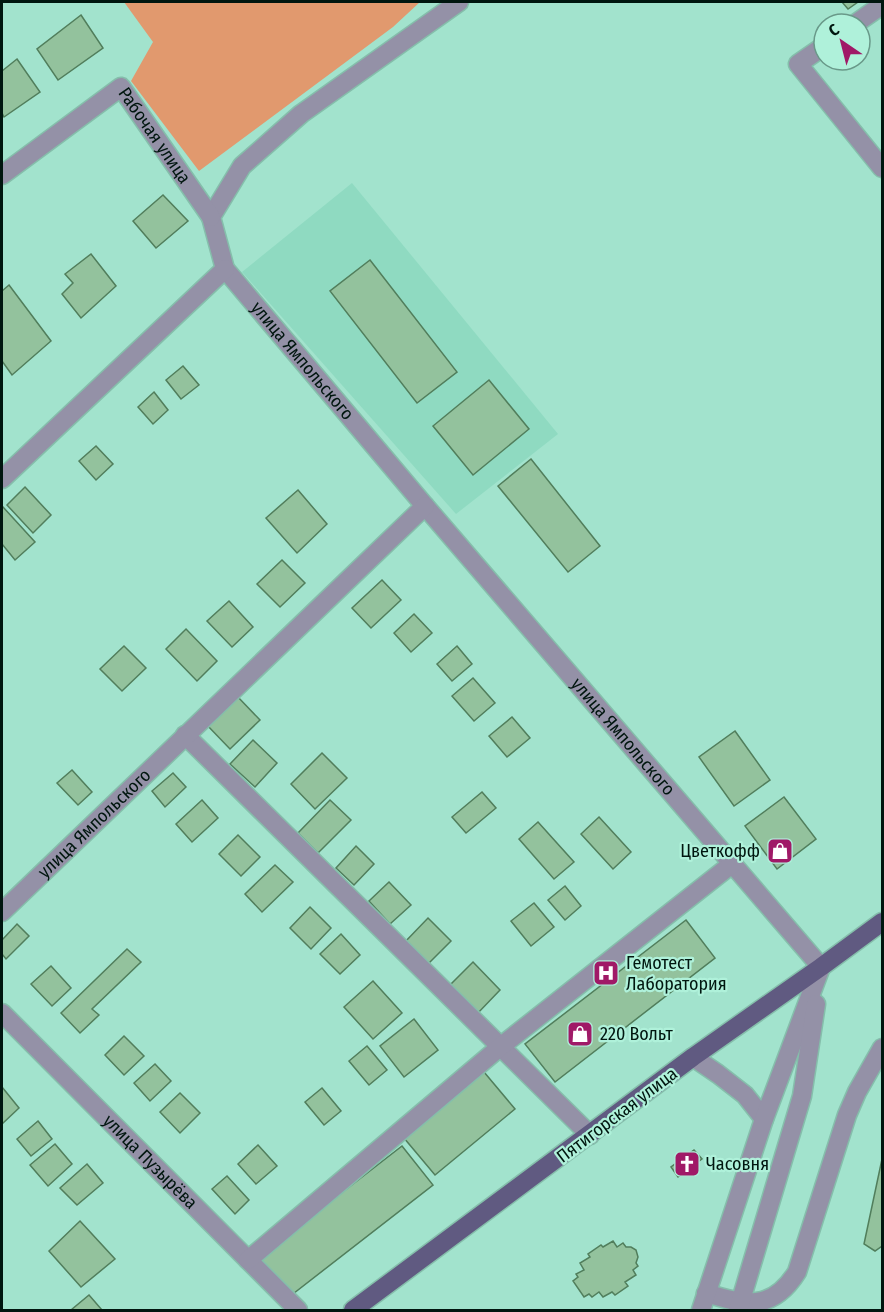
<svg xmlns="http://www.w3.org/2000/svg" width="884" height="1312" font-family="'Fira Sans Condensed',sans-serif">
<rect width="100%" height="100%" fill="#a2e3cd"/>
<polygon fill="#8fdac1" points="352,183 558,434 456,514 242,272"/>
<polygon fill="#e1996e" points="124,2 420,2 393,27 199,171 131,81 153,42"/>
<g fill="#93c29d" stroke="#517e5c" stroke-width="1.5">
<polygon points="842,2 858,2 848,9"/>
<polygon points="81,15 103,48 58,80 37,49"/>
<polygon points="17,59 40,92 4,117 2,113 2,71"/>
<polygon points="163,195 188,221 156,248 133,221"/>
<polygon points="91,254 116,286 81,318 62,294 73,283 65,274"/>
<polygon points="370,260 457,372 417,403 330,291"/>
<polygon points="9,285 51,341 12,375 2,361 2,291"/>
<polygon points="183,366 199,385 181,399 166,380"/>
<polygon points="489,380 529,429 473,475 433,426"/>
<polygon points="154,392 168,410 153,424 138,407"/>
<polygon points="96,446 113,464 96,480 79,461"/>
<polygon points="531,459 600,546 568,572 498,486"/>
<polygon points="25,487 51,515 33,533 7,505"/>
<polygon points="298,490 327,524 297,553 266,518"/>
<polygon points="3,507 35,542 15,560 2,544 2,508"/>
<polygon points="282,560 305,583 280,607 257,584"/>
<polygon points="382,580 401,600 371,628 352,608"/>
<polygon points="229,601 253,627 232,647 207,621"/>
<polygon points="414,614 432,633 411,652 394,633"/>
<polygon points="186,629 217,661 197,681 166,649"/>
<polygon points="124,646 146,668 122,691 100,669"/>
<polygon points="457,646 472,664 452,681 437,664"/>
<polygon points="473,678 495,703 474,721 452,696"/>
<polygon points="236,695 260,720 230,749 206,724"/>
<polygon points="512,717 530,738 507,757 489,736"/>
<polygon points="735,731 770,780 734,806 699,757"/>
<polygon points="253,740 277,763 255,787 230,764"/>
<polygon points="322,753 347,778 315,809 291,784"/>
<polygon points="72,770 92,792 78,805 57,783"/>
<polygon points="173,773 186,787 165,807 152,791"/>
<polygon points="482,792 496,808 466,833 452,817"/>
<polygon points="784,797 816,839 777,869 745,826"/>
<polygon points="202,800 218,818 192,842 176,824"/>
<polygon points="330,800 351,820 318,853 298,833"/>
<polygon points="599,817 631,852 613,869 581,834"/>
<polygon points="538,822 574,862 554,879 519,839"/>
<polygon points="238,835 260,857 241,876 219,854"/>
<polygon points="356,846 374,864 354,885 336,868"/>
<polygon points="275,865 293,882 262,912 245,894"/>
<polygon points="389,882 411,905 390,924 369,901"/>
<polygon points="565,886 581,906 565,920 548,900"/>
<polygon points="534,903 554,927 531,946 511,921"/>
<polygon points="310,907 331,928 311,949 290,928"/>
<polygon points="428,918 451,941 427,965 404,943"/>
<polygon points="686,920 715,958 555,1082 525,1044"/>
<polygon points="17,924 29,936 6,959 2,954 2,940"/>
<polygon points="341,934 360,955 340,974 320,954"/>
<polygon points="127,949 141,962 92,1009 99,1015 80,1033 61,1013"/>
<polygon points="473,962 500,990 477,1014 449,986"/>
<polygon points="51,966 71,988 52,1006 31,984"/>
<polygon points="373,981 402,1013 373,1039 344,1007"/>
<polygon points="414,1019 438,1050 404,1077 380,1046"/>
<polygon points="124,1036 144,1056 124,1075 105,1055"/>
<polygon points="367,1046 387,1070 369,1085 349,1061"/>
<polygon points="155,1064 171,1081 150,1101 134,1083"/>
<polygon points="484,1072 515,1109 435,1175 404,1138"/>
<polygon points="2,1087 19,1108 2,1124"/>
<polygon points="322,1088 341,1111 324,1125 305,1102"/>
<polygon points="180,1093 200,1113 180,1133 160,1112"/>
<polygon points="38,1121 52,1139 31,1156 17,1139"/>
<polygon points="55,1144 72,1164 48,1186 30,1165"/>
<polygon points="258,1145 277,1166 256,1184 238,1164"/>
<polygon points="402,1146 433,1185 289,1297 259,1257"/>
<polygon points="694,1150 702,1159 678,1177 671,1167"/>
<polygon points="882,1159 882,1246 875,1251 864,1244"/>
<polygon points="87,1164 103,1183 77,1205 60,1188"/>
<polygon points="227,1176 249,1200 235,1214 212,1189"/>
<polygon points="80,1221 115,1259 81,1287 49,1251"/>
<polygon points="613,1241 617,1247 623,1243 626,1247 631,1247 636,1250 638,1257 636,1263 638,1266 633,1270 636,1275 625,1282 628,1286 615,1295 612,1292 603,1297 599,1292 592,1297 589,1294 584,1297 573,1281 578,1277 576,1274 584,1270 580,1263 590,1257 588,1254 601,1245 603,1247"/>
<polygon points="89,1295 102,1310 71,1310"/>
</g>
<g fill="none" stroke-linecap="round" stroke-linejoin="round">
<g stroke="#85beab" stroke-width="21">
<g id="minor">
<path id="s1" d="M459,2l-158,112 -59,52 -31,51 14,52 200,237 396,461"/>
<polyline points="855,24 882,5"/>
<polyline points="824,46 798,64 882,168"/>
<path id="s2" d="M2,175l119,-88 90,130"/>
<polyline points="2,479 225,269"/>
<polyline points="185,735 590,1135"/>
<path id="s3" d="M2,912l423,-406"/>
<path id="s4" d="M2,1013l296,297"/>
<polyline points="693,1057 718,1074 745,1095 764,1119"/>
<polyline points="248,1260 500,1047 732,864"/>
<path d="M706,1293c39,12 66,19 91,-21l50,-157 10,-23 25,-44"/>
<polyline points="701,1310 764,1119 821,967"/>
<polyline points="738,1310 802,1096 816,1004"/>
</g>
</g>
<g stroke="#85beab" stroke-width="21">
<polyline id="major" points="353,1310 693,1057 821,967 882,922"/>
</g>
<use href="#minor" stroke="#9491a7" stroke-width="18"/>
<use href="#major" stroke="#605a81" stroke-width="18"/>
</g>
<defs>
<g id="shop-square" transform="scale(1.35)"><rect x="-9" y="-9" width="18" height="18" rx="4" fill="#a01967" stroke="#aff1da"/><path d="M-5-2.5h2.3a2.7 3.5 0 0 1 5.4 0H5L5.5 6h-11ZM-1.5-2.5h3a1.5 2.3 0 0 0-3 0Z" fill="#fff"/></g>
<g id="hospital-square" transform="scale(1.35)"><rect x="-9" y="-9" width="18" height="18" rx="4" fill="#a01967" stroke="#aff1da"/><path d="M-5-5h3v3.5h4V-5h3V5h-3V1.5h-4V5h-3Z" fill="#fff"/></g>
<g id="church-square" transform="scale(1.35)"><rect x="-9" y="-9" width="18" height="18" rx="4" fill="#a01967" stroke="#aff1da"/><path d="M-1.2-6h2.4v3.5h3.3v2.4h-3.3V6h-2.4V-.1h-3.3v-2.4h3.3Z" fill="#fff"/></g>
</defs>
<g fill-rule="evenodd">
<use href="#shop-square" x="780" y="851"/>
<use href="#hospital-square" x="606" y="973"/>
<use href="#shop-square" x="580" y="1034"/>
<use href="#church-square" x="687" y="1164"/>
</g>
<g text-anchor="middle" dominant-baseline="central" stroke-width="4.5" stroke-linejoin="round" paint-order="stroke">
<g font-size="18" fill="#00160f" stroke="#aff1da">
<text stroke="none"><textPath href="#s2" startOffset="207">Рабочая улица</textPath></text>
<text stroke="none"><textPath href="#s1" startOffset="506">улица Ямпольского</textPath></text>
<text stroke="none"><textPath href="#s1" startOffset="1000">улица Ямпольского</textPath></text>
<text stroke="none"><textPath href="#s3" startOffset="128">улица Ямпольского</textPath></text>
<text transform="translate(617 1115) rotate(-37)">Пятигорская улица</text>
<text stroke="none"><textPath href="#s4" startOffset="210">улица Пузырёва</textPath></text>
</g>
<g font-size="18" fill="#00160f" stroke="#aff1da" text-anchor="start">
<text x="760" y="851" text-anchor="end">Цветкофф</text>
<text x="626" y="963">Гемотест<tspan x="626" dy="21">Лаборатория</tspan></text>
<text x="600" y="1034">220 Вольт</text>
<text x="706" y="1164">Часовня</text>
</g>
</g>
<rect width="884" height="1312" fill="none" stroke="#00160f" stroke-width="6"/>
<g transform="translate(842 42) rotate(325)"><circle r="28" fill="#aff1da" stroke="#699989" stroke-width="1.5"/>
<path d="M0-4.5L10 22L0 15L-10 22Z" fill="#a01967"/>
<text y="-9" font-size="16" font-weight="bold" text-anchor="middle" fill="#00160f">С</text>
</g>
</svg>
